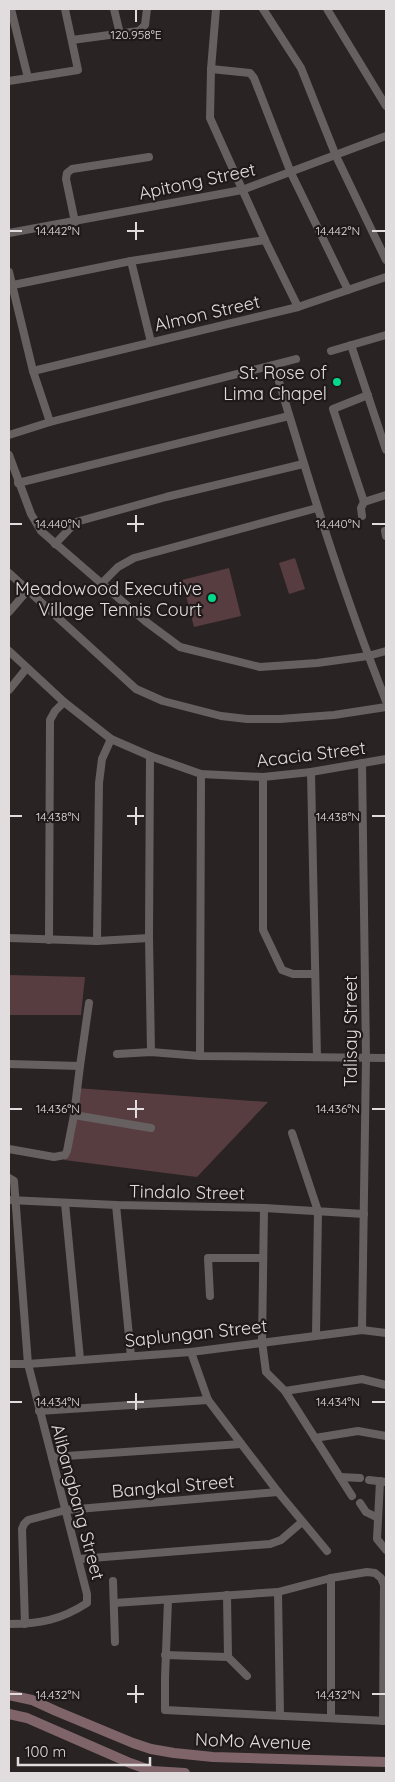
<svg xmlns="http://www.w3.org/2000/svg" width="395" height="1782" font-family="Quicksand,sans-serif">
<rect width="100%" height="100%" fill="#292323"/>
<g fill="#573c40">
<polygon points="295,558 305,589 289,594 279,563"/>
<polygon points="229,568 241,616 194,627 182,580"/>
<polygon points="9,975 85,977 81,1015 9,1015"/>
<polygon points="76,1088 268,1102 197,1177 64,1160"/>
</g>
<g fill="none" stroke-linecap="round" stroke-linejoin="round">
<g stroke="#676061" stroke-width="8">
<polyline points="11,9 28,78"/>
<polyline points="114,9 120,34"/>
<polyline points="216,9 211,69 210,118 265,240 298,307"/>
<polyline points="263,9 301,68 336,156 386,260"/>
<polyline points="327,9 386,106"/>
<polyline points="72,40 139,31 145,25 147,9"/>
<polyline points="211,69 250,73 254,78 291,173 348,290"/>
<polyline points="9,81 78,70 65,9"/>
<polyline points="75,222 66,179 67,173 72,169 149,157"/>
<polyline points="9,233 242,190 386,136"/>
<polyline points="131,261 151,342"/>
<polyline points="9,272 33,371 50,422"/>
<polyline points="13,285 131,261 265,240"/>
<polyline points="351,345 386,450"/>
<polyline points="331,351 386,335"/>
<path d="M274,365c34,113 68,226 112,336"/>
<polyline points="33,371 298,307 386,277"/>
<polyline points="368,395 333,409 364,502 386,495"/>
<polyline points="9,435 50,422 296,359"/>
<polyline points="9,455 31,514 41,531 145,621 180,647 260,667 317,663 368,656 386,651"/>
<polyline points="18,483 289,416"/>
<polyline points="362,516 361,508 364,502"/>
<polyline points="385,531 386,536"/>
<polyline points="55,544 76,522 166,497 303,464"/>
<polyline points="9,573 136,689 163,701 221,716 247,719 280,719 334,715 386,707"/>
<polyline points="102,583 118,567 134,558 317,508"/>
<polyline points="9,612 27,591"/>
<polyline points="9,651 64,702 111,739 150,756 201,774 263,777 311,772 386,759"/>
<polyline points="9,690 26,669"/>
<polyline points="150,756 149,938 151,1052"/>
<polyline points="362,763 366,1058 362,1330"/>
<polyline points="311,772 317,1057"/>
<polyline points="263,777 263,930 282,970 293,974 314,974"/>
<polyline points="9,938 97,941 149,938"/>
<polyline points="49,940 50,720 55,711 64,702"/>
<polyline points="97,941 99,783 102,759 111,739"/>
<polyline points="117,1054 151,1052 200,1056 386,1058"/>
<polyline points="200,1056 201,774"/>
<polyline points="9,1064 80,1066 89,1003"/>
<polyline points="74,1115 151,1128"/>
<polyline points="292,1133 318,1211 316,1335"/>
<polyline points="9,1149 54,1157 65,1155 67,1151 74,1115 80,1066"/>
<path d="M9,1178l5,3 14,183 59,230v9c-26,17 -48,21 -78,21"/>
<polyline points="9,1200 116,1205 264,1208 364,1214"/>
<polyline points="65,1203 80,1359"/>
<polyline points="116,1205 131,1356"/>
<polyline points="264,1208 262,1342 266,1372 285,1391 352,1496"/>
<polyline points="210,1296 208,1258 263,1258"/>
<polyline points="191,1352 208,1400 278,1492 327,1551"/>
<polyline points="9,1364 28,1364 191,1352 362,1330 386,1333"/>
<polyline points="285,1391 362,1379 386,1385"/>
<polyline points="39,1411 208,1400"/>
<polyline points="315,1438 358,1431 386,1436"/>
<polyline points="52,1457 241,1444"/>
<polyline points="340,1477 360,1478"/>
<polyline points="369,1480 386,1482"/>
<polyline points="380,1481 377,1539 386,1550"/>
<polyline points="360,1503 366,1512 378,1518"/>
<polyline points="79,1559 270,1544 281,1540 302,1522"/>
<polyline points="331,1578 331,1718"/>
<polyline points="113,1581 115,1642"/>
<polyline points="278,1592 280,1715"/>
<polyline points="227,1595 228,1657 247,1676"/>
<polyline points="168,1600 165,1678 165,1710 386,1721"/>
<polyline points="114,1603 278,1592 331,1578 367,1572 375,1573 381,1578 384,1585 383,1721"/>
<polyline points="25,1624 22,1529 24,1524 28,1520 66,1510 278,1492"/>
<polyline points="165,1655 228,1657"/>
</g>
<g stroke="#7f6569" stroke-width="10">
<polyline points="9,1695 32,1700 56,1711 133,1743 151,1749 174,1753 213,1757 386,1762"/>
<polyline points="9,1714 27,1718 130,1763 152,1771 185,1773"/>
</g>
</g>
<path fill="none" stroke="#e1ddde" stroke-width="2" d="M136,10v12M136,222v18M10,231h12M127,231h17M372,231h13M136,515v17M10,524h12M127,524h17M372,524h13M136,807v18M10,816h12M127,816h17M372,816h13M136,1100v18M10,1109h12M127,1109h17M372,1109h13M136,1393v17M10,1402h12M127,1402h17M372,1402h13M136,1685v18M10,1694h12M127,1694h17M372,1694h13"/>
<g fill="#03d98b" stroke="#1f191a" stroke-width="2">
<circle cx="337" cy="382" r="5"/>
<circle cx="212" cy="598" r="5"/>
</g>
<g text-anchor="middle" dominant-baseline="central" stroke-width="4.5" stroke-linejoin="round" paint-order="stroke">
<g font-size="18" fill="#e1ddde" stroke="#1f191a">
<text transform="translate(197 181) rotate(-12)">Apitong Street</text>
<text transform="translate(207 313) rotate(-13)">Almon Street</text>
<text transform="translate(311 754) rotate(-7)">Acacia Street</text>
<text transform="translate(350 1031) rotate(-90)">Talisay Street</text>
<text transform="translate(187 1192) rotate(1)">Tindalo Street</text>
<text transform="translate(196 1333) rotate(-6)">Saplungan Street</text>
<text transform="translate(173 1486) rotate(-5)">Bangkal Street</text>
<text transform="translate(78 1502) rotate(75)">Alibangbang Street</text>
<text transform="translate(253 1741) rotate(2)">NoMo Avenue</text>
</g>
<g font-size="18" fill="#e1ddde" stroke="#1f191a" text-anchor="end">
<text x="327" y="372">St. Rose of<tspan x="327" dy="21">Lima Chapel</tspan></text>
<text x="202" y="588">Meadowood Executive<tspan x="202" dy="21">Village Tennis Court</tspan></text>
</g>
</g>
<g font-size="12" text-anchor="middle" fill="#e1ddde" stroke="#1f191a" stroke-width="4.5" stroke-linejoin="round" paint-order="stroke">
<text x="136" y="39">120.958°E</text>
<text x="58" y="235">14.442°N</text>
<text x="338" y="235">14.442°N</text>
<text x="58" y="528">14.440°N</text>
<text x="338" y="528">14.440°N</text>
<text x="58" y="821">14.438°N</text>
<text x="338" y="821">14.438°N</text>
<text x="58" y="1113">14.436°N</text>
<text x="338" y="1113">14.436°N</text>
<text x="58" y="1406">14.434°N</text>
<text x="338" y="1406">14.434°N</text>
<text x="58" y="1699">14.432°N</text>
<text x="338" y="1699">14.432°N</text>
</g>
<rect width="395" height="1782" fill="none" stroke="#e1ddde" stroke-width="20"/>
<path d="M18 1757v8h132v-8" fill="none" stroke="#e1ddde" stroke-width="2.5"/>
<text x="25" y="1757" font-size="15" fill="#e1ddde" stroke="#1f191a" stroke-width="4" paint-order="stroke">100 m</text>
</svg>
